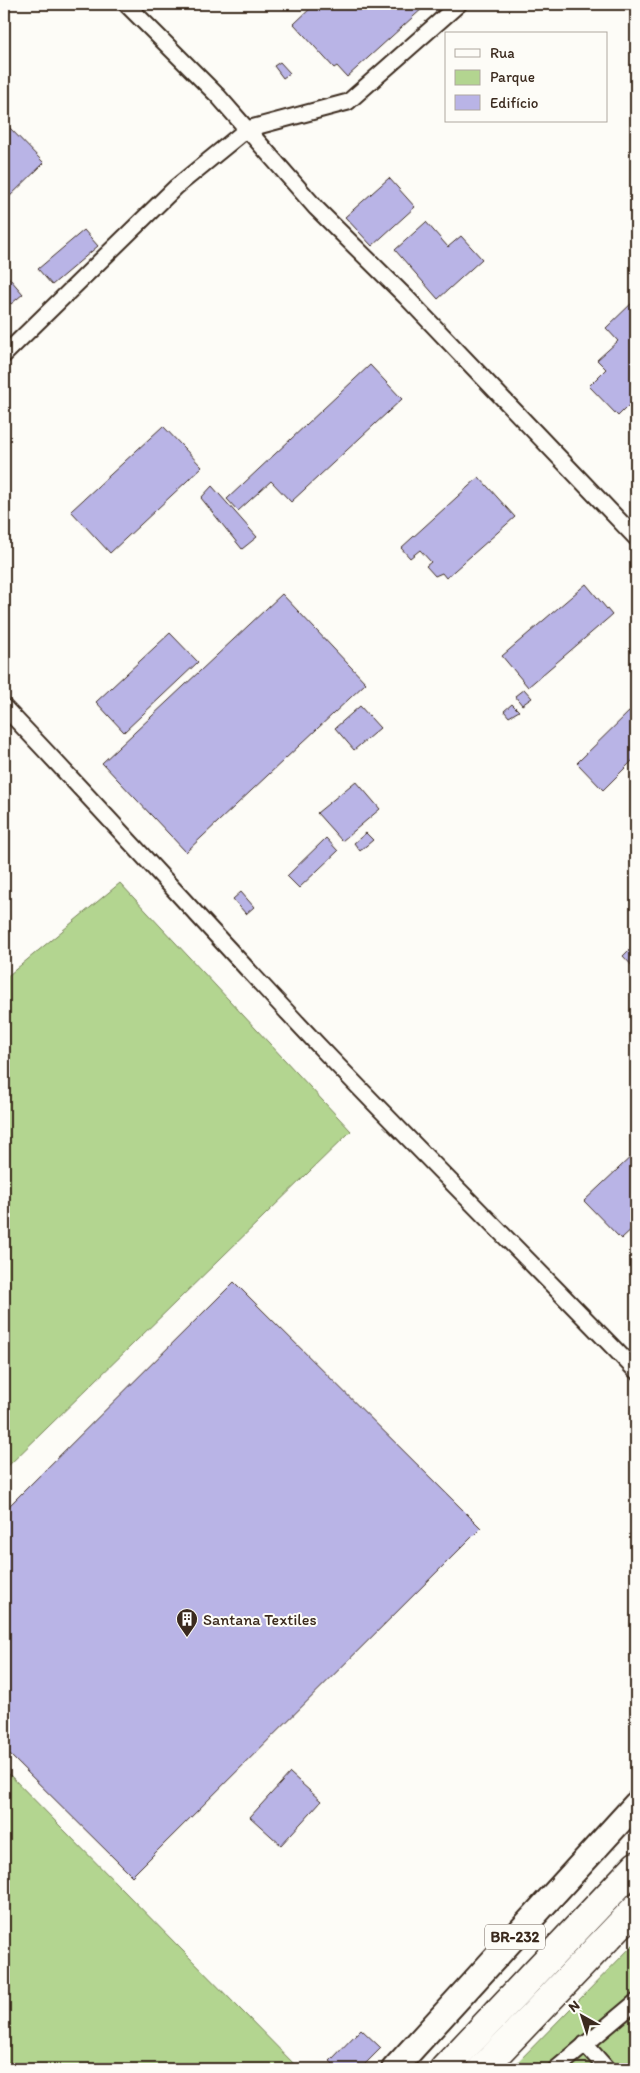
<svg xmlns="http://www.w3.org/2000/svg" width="640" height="2073" font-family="Itim,sans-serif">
<rect width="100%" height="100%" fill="#fdfcf7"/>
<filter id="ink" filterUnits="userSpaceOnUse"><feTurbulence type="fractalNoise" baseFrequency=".02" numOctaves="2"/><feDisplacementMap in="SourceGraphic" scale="10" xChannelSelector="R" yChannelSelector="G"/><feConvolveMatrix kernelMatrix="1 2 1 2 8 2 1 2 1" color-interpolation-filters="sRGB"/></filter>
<g filter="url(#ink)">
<g fill="#b3d590" stroke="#778057">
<polygon points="120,883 351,1131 4,1470 4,979"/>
<polygon points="4,1769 299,2069 4,2069"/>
<polygon points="636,1942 636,2069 511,2069"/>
</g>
<g fill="#b9b4e6" stroke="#3b2a1e">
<polygon points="315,4 421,4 424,7 347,77 337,66 334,68 294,24"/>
<polygon points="280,62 290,73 283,78 274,66"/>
<polygon points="6,124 44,163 4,202 4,126"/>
<polygon points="389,178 415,207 372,246 345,217"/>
<polygon points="426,222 448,247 461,236 482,259 438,299 395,250"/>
<polygon points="84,230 98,246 52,285 38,269"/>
<polygon points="4,272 23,294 11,304 4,296"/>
<polygon points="636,299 636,398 618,416 589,386 606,369 597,360 618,341 606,328"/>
<polygon points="370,365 402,399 291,502 271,481 238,511 227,499"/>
<polygon points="163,426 202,467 110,553 71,511"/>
<polygon points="479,477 515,517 446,578 442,573 435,576 426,566 431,562 420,550 410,558 401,548"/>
<polygon points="212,486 257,537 242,549 201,498"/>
<polygon points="586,584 612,615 528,687 502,656"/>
<polygon points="282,594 366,683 186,852 102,763"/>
<polygon points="170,633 198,662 124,732 96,702"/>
<polygon points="524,689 532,698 522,705 515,696"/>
<polygon points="512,704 519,711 509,717 504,711"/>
<polygon points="636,705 636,757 603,790 577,763"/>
<polygon points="360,706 380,728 354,750 335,728"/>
<polygon points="356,781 380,809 342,841 317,813"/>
<polygon points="366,833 373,840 360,851 354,843"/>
<polygon points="326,838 338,851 299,888 287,876"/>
<polygon points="241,892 254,907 246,914 233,899"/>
<polygon points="636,943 636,970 623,956"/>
<polygon points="636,1152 636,1225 621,1239 584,1201"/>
<polygon points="234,1282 481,1528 132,1876 4,1749 4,1511"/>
<polygon points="290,1773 321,1801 281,1845 250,1817"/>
<polygon points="361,2029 381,2048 360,2069 338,2069 330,2061"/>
</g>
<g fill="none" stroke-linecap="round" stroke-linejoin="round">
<g stroke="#3b2a1e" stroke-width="19">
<g id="street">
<polyline points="126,4 218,96 316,208 406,297 636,538"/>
<polyline points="4,355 176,187 247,129 348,102 459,4"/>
<path d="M4,707c107,112 210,228 317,341 104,109 211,215 315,323"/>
<polyline points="585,2044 607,2069"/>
<polyline points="556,2069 636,2002"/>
</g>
</g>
<g stroke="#3b2a1e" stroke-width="28">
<polyline id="primary" points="394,2069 636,1804"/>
</g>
<g stroke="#3b2a1e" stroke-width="31">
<g id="highway">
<polyline points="444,2069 636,1866"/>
<polyline points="482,2069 636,1908"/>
</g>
</g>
<use href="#street" stroke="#fdfcf7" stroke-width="15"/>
<use href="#primary" stroke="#fdfcf7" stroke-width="24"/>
<use href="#highway" stroke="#fdfcf7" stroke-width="28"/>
</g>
</g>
<defs>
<g id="building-pin" transform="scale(1.125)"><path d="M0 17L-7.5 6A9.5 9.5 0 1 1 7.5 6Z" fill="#3b2a1e" stroke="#fdfcf7"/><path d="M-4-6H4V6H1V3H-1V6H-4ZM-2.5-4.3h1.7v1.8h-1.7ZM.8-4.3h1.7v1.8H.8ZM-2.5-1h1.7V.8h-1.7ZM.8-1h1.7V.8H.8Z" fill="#fff"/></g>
</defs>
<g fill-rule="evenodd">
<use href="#building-pin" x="187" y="1619"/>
</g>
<g text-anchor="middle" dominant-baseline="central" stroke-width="4" stroke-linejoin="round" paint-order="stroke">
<rect fill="#fdfcf7" stroke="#75695f" stroke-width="1" x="485" y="1924.5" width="60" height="25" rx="4"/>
<g font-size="15" font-weight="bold" fill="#3b2a1e">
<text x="515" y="1937">BR-232</text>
</g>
<g font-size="16" fill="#3b2a1e" stroke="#fdfcf7" text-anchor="start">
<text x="203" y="1619">Santana Textiles</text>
</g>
</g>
<rect width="640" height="2073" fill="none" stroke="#fdfcf7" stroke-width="20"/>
<rect x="10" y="10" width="620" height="2053" fill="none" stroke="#3b2a1e" stroke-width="2" filter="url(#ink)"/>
<rect x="445" y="32" width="162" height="90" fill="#fdfcf7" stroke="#afa8a0"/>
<rect x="455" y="49" width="25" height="8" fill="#fdfcf7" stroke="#afa8a0"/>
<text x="490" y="58" font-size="15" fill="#3b2a1e">Rua</text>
<rect x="455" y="70" width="25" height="15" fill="#b3d590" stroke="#afa8a0"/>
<text x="490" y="82" font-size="15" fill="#3b2a1e">Parque</text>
<rect x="455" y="95" width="25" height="15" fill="#b9b4e6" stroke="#afa8a0"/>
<text x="490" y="108" font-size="15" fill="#3b2a1e">Edifício</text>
<g transform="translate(582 2016) rotate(321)" stroke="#fdfcf7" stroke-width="4" paint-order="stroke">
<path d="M0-4L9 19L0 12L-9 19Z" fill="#3b2a1e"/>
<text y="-8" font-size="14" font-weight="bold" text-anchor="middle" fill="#3b2a1e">N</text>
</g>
</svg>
